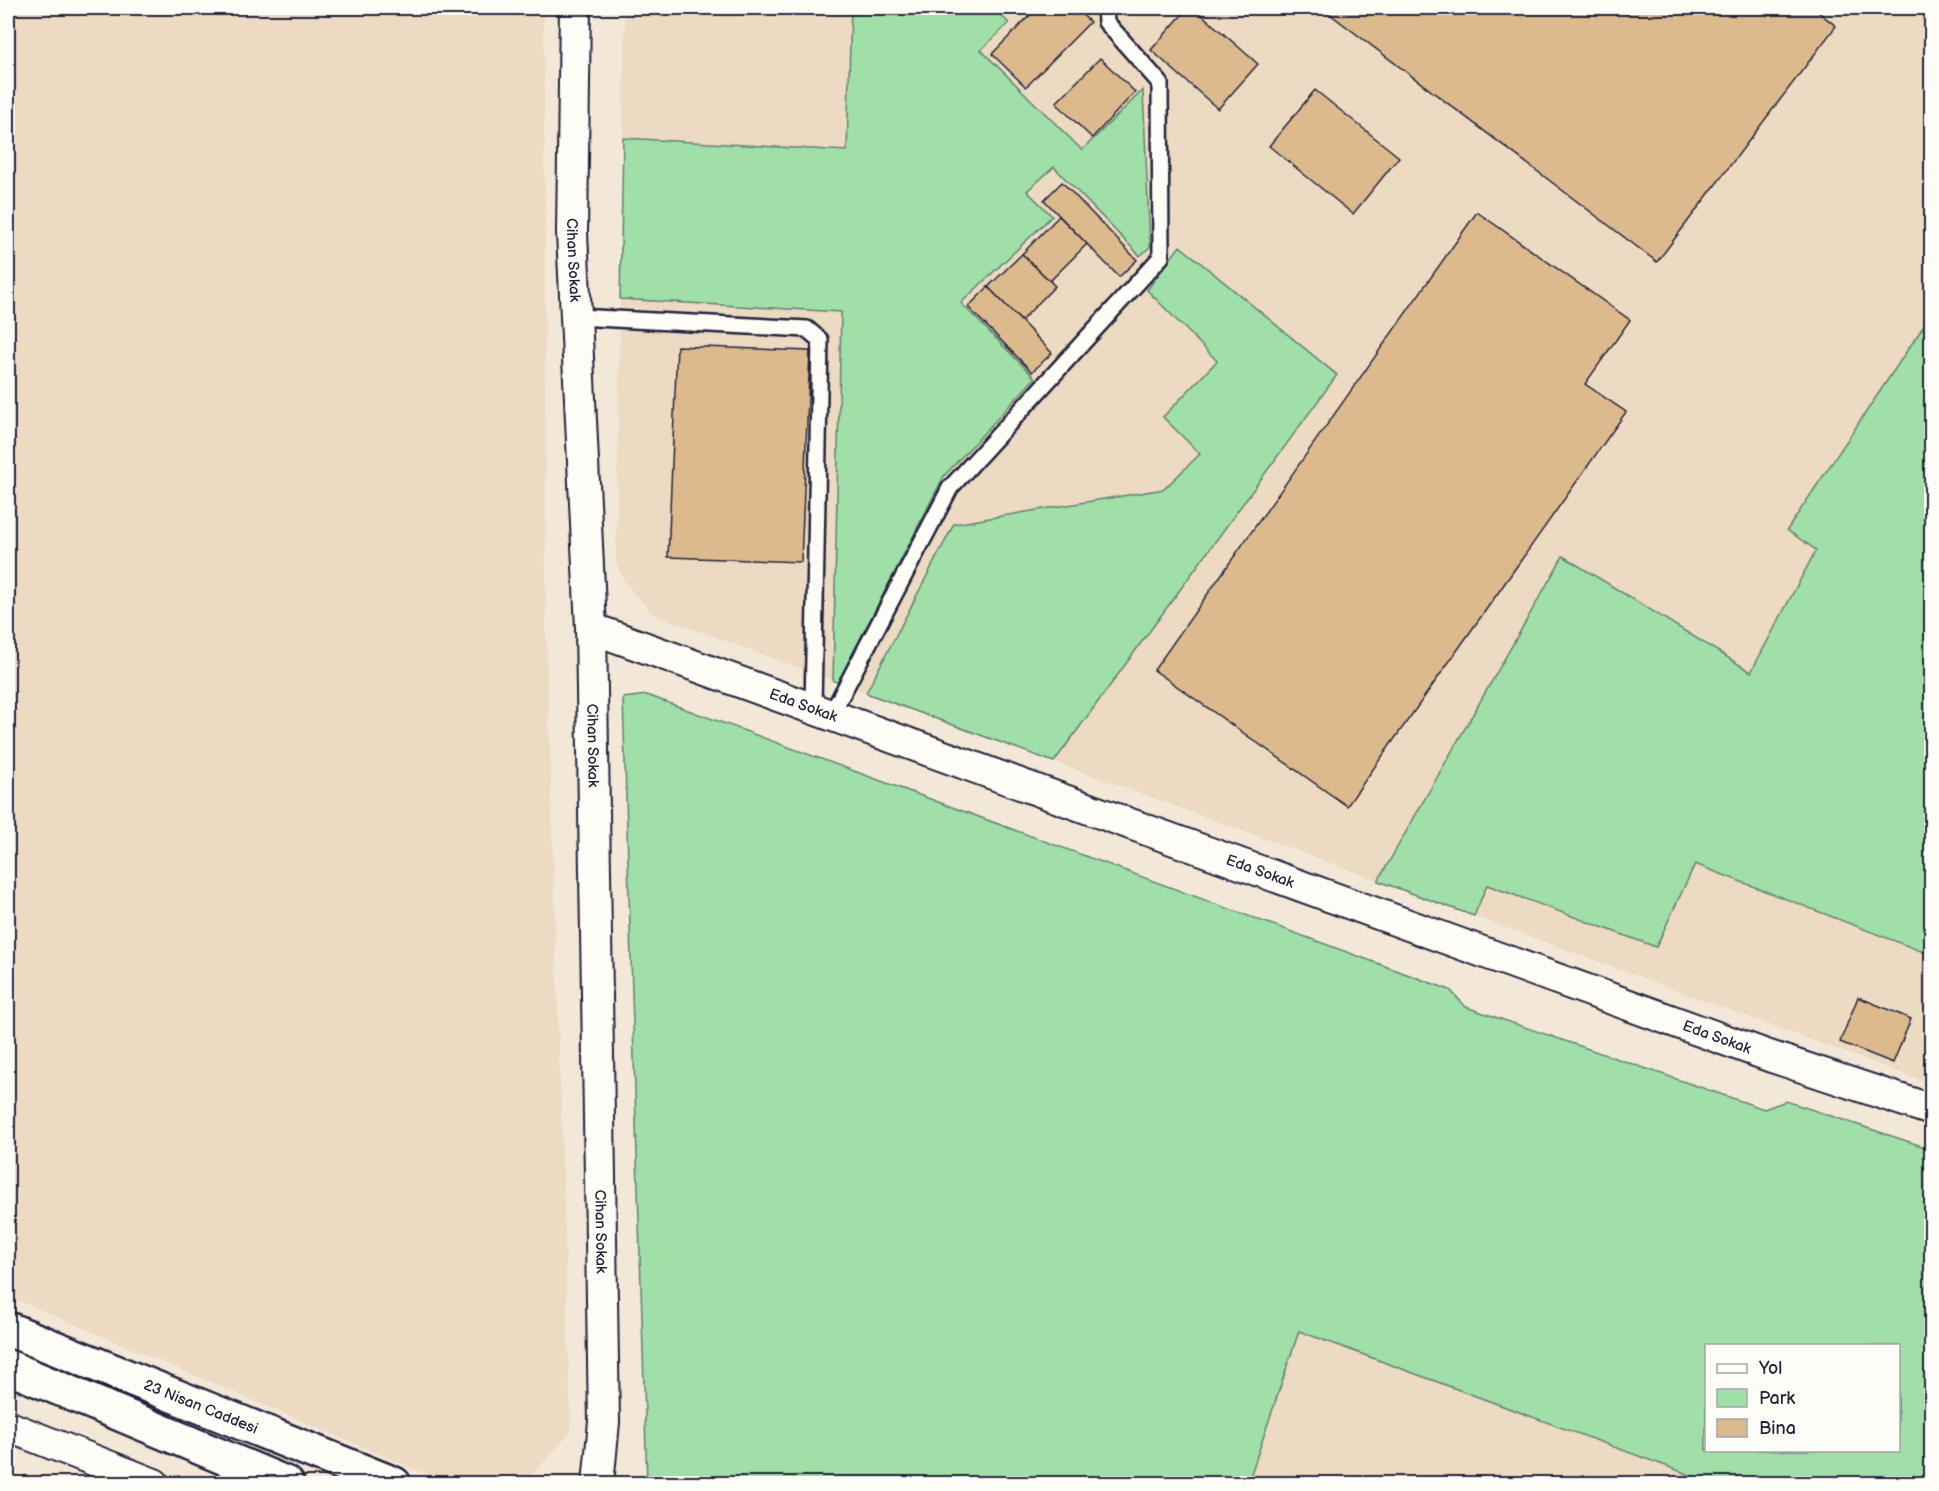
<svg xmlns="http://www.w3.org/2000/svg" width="1939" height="1491" font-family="'Balsamiq Sans',sans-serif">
<rect width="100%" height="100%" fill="#f3e8d8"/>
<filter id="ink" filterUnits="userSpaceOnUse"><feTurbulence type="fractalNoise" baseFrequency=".0167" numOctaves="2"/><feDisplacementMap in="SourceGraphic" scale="12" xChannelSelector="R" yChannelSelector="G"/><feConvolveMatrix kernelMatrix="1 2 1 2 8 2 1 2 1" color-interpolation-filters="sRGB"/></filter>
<g filter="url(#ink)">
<g fill="#ecdac2">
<polygon points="8,8 544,8 546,629 571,1432 525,1483 447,1483 8,1296"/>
<polygon points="625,8 1931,8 1931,1084 653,614 625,583 616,562"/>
<polygon points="1299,1331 1712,1483 1248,1484"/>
</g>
<g fill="#a0dfa8" stroke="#618072" stroke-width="1.5" fill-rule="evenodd">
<polygon points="851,8 993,8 1009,23 981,50 1082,150 1143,90 1150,247 1140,256 1054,167 1027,191 1052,216 961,303 1035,378 944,476 838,682 833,681 841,312 620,299 623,138 847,151"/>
<polygon points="1180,246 1337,375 1054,762 866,693 954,524 1164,489 1200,454 1163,417 1217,361 1147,290"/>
<polygon points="1931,315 1931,955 1695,864 1656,947 1487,885 1474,916 1378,881 1563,556 1751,672 1816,550 1787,530"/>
<path d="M647,695l803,295 16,17 298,102 22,-8 145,48v334h-219l-413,-152 -51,152h-601l-24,-785zM1706,1346h192v104h-192z"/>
</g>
<g fill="#dcba8e" stroke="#22223b" stroke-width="1.5">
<polygon points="1037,8 1075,8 1090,22 1026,87 992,54"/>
<polygon points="1188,8 1194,8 1258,64 1218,109 1151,50"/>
<polygon points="1322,8 1813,8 1836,26 1657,262"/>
<polygon points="1100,58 1135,92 1092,138 1056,103"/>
<polygon points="1315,90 1399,157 1353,214 1269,146"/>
<polygon points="1062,182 1137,260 1119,277 1044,200"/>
<polygon points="1477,212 1630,320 1585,384 1626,412 1347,806 1154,670"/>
<polygon points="1059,216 1087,244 1050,281 1022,254"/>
<polygon points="1022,254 1055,286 1021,321 988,287"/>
<polygon points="988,287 1052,353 1032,372 968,307"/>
<polygon points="677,346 810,351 801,562 668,557"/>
<polygon points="1858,997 1911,1019 1893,1063 1840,1042"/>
<polygon points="25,1476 44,1484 21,1484"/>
</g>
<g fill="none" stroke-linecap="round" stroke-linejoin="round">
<g stroke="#22223b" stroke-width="20">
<g id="service">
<polyline points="576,317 807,329 820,340 813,708"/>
<polyline points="831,715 950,488 1161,257 1160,83 1106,22 1105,8"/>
</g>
</g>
<g stroke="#22223b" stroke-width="34">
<g id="minor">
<path id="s1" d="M575,8l-3,225 19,395 13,794 -6,62"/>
<path id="s2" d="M591,628l1178,428 163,54"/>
<polyline points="8,1430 12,1428 154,1484"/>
</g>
</g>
<g stroke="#22223b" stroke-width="38">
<g id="tertiary">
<path id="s3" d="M8,1329l386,155"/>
<polyline points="8,1367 287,1484"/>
</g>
</g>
<use href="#service" stroke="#fdfcf7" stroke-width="15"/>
<use href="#minor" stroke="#fdfcf7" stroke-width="30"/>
<use href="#tertiary" stroke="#fdfcf7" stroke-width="33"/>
</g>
</g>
<g text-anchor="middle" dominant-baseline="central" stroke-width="6" stroke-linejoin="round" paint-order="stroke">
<g font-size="15" fill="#22223b" stroke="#fdfcf7">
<text stroke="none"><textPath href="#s1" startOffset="252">Cihan Sokak</textPath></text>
<text stroke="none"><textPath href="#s2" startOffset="226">Eda Sokak</textPath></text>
<text stroke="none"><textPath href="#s1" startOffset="738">Cihan Sokak</textPath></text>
<text stroke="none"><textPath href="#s2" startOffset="712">Eda Sokak</textPath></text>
<text stroke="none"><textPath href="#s2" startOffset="1198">Eda Sokak</textPath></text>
<text stroke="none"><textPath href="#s1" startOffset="1224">Cihan Sokak</textPath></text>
<text stroke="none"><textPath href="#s3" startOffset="208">23 Nisan Caddesi</textPath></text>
</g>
</g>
<rect width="1939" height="1491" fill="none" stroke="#fdfcf7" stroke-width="30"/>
<rect x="15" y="15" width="1909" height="1461" fill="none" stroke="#22223b" stroke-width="2" filter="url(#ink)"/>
<rect x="1705" y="1344" width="195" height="108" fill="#fdfcf7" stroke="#a5a5ac" stroke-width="1.5"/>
<rect x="1717" y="1364" width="30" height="9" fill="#fdfcf7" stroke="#a5a5ac" stroke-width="1.5"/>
<text x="1759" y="1374" font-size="18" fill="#22223b">Yol</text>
<rect x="1717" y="1389" width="30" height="18" fill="#a0dfa8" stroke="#a5a5ac" stroke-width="1.5"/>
<text x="1759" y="1404" font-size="18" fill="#22223b">Park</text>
<rect x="1717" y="1419" width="30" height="18" fill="#dcba8e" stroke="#a5a5ac" stroke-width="1.5"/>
<text x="1759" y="1434" font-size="18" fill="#22223b">Bina</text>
</svg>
